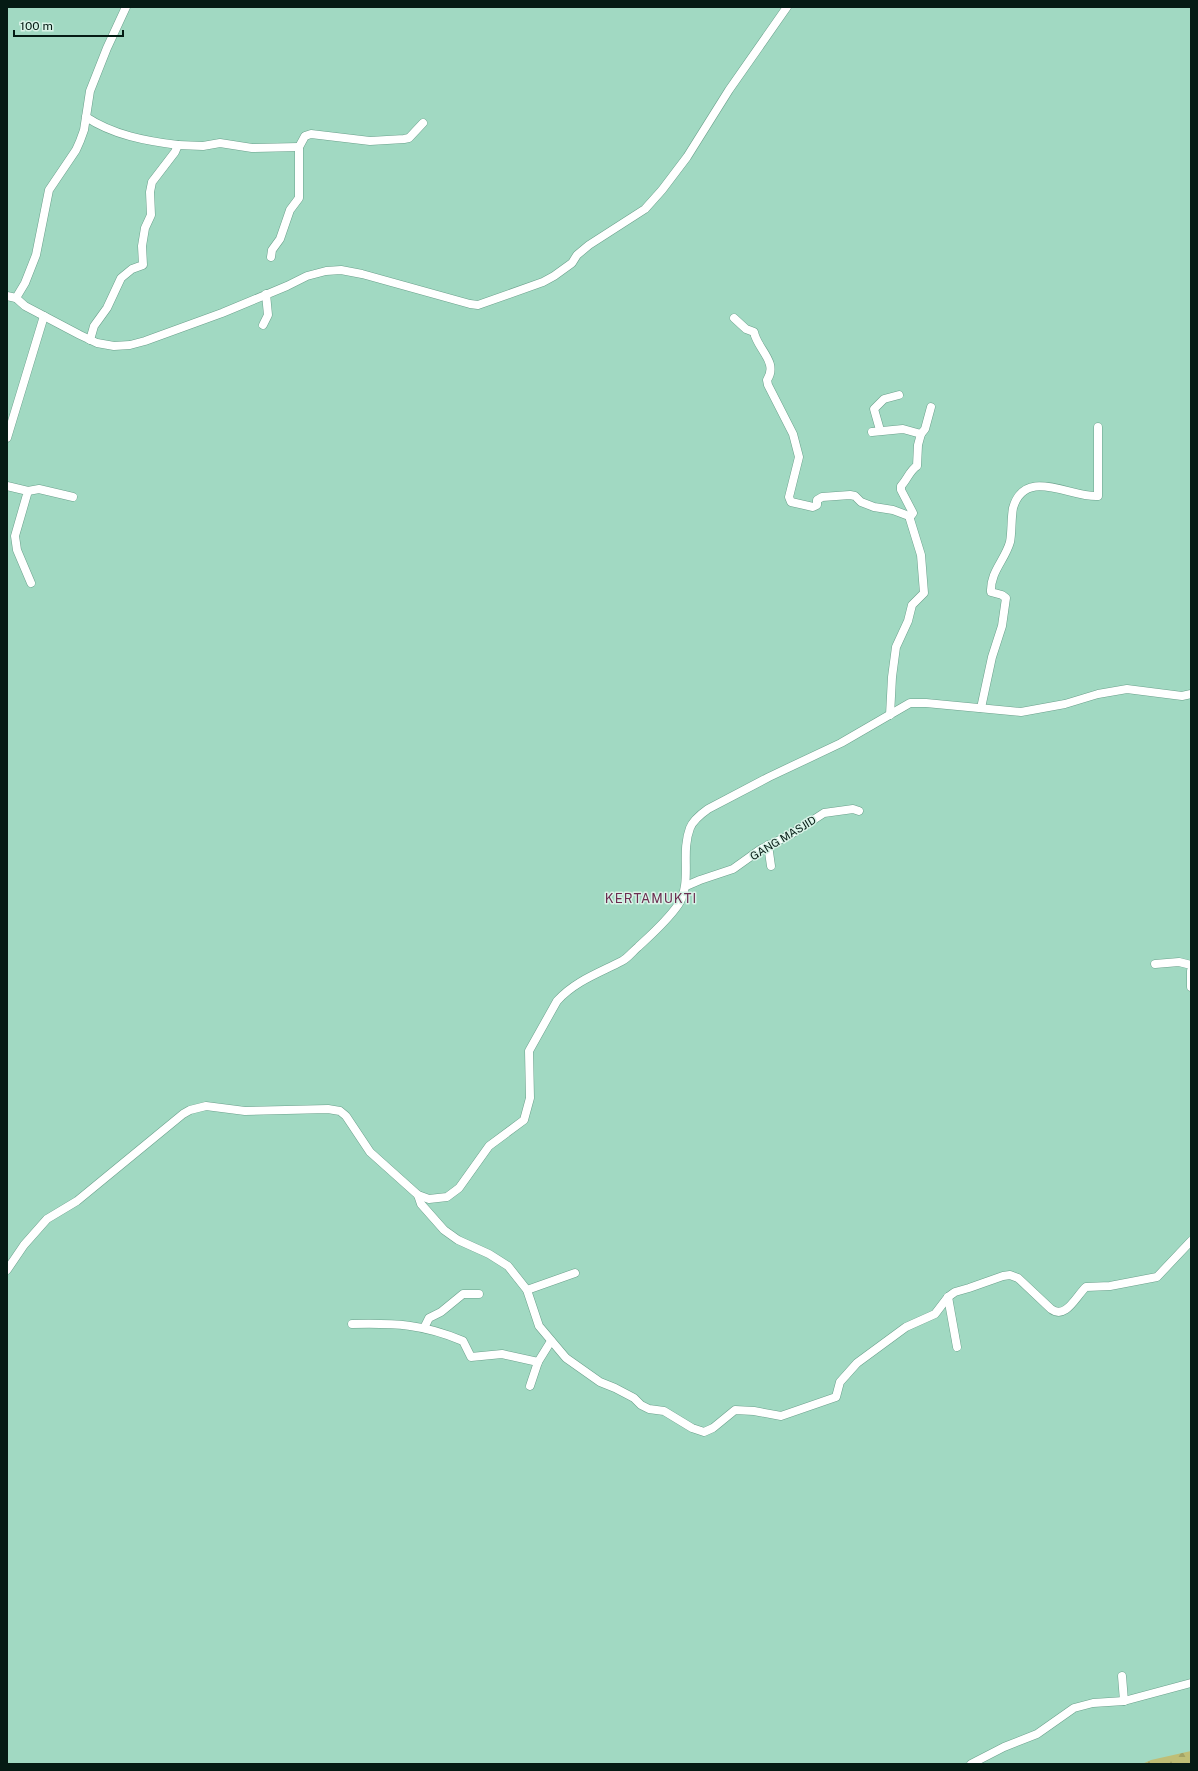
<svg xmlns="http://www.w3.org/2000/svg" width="1198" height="1771" font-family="'Public Sans',sans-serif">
<defs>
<pattern id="forest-firs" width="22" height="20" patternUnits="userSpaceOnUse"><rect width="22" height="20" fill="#bfbe76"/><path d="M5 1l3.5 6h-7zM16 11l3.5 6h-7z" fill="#a3a365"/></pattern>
</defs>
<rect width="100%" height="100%" fill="#a1d9c2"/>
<polygon fill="url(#forest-firs)" points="1191,1751 1191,1764 1142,1764 1151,1760"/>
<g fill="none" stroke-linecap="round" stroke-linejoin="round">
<g stroke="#6ba18c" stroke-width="9">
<g id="street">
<path d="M86,117c27,18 60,24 92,28l-3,7 -23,30 -2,10 1,23 -6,13 -3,18 1,19 -11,4 -11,9 -14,30 -13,18 -4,14"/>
<polyline points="178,145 203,146 220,143 252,148 299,147"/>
<polyline points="271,257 272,250 280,239 290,210 299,198 299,147 305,136 311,134 370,141 404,139 409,138 423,123"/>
<polyline points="7,296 16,298 25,283 36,255 49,190 76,150 80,141 84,130 90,91 107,48 126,7"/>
<polyline points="16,298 25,306 80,335 97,343 114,346 130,345 145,341 222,313 287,286 307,276 326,271 341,270 362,274 470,304 478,305 543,282 554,276 572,263 577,255 589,245 645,209 662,190 687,157 729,90 787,7"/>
<path d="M734,318l12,11 8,3c3,17 25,30 13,48l1,5 25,49 6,23 -10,40 2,5 22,5 4,-2v-5l5,-3 28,-2 5,1 6,6 13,5 19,3 16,6 12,39 3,38 -12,12 -4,16 -12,26 -4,30 -2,38"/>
<polyline points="263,325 268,315 266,294"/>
<polyline points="880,430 874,409 884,399 899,395"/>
<path d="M872,432l31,-3 18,5 -3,11 -1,21c-7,4 -10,14 -16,20v4l12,23 -3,4"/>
<polyline points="921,434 925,429 931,407"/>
<polyline points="7,438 44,316"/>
<polyline points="7,486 28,491 15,536 17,550 31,583"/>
<polyline points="28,491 39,489 73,497"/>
<path d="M981,708l11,-51 10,-31 4,-28 -4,-3 -11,-3c-1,-20 14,-32 19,-50 2,-10 1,-23 3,-34 12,-42 58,-10 85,-12v-69"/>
<polyline points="768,845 771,866"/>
<polyline points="686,886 700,880 733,869 761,849 790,835 824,813 853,809 859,811"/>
<polyline points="1155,964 1179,962 1191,965"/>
<polyline points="1191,971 1191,987"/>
<path d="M418,1195l3,9 23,26 14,10 31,14 19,12 19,24 12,36 27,32 34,24 15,6 19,10 7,7 8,4 15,2 28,17 12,4 9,-4 22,-18 19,1 27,5 55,-19 4,-15 17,-19 49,-36 29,-13 13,-17 7,-5 14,-4 34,-12 7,-1 8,3 33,31c15,11 25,-13 35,-22l24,-1 47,-9 34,-36"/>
<path d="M7,1270l17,-25 23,-26 30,-18 106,-87 7,-4 16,-4 39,5 83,-2 12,2 6,5 24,36 48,43 11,4 18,-2 12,-9 30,-42 35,-26 6,-22 -1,-47 28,-50c18,-20 42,-28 65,-40 6,-3 11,-10 16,-14 14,-13 29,-26 40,-42 15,-23 2,-51 12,-77 3,-8 11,-14 18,-19l61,-32 72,-34 69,-40h16l95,9 44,-8 33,-10 29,-5 55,7 9,-2"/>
<polyline points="527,1290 575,1273"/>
<polyline points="948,1297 957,1347"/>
<path d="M352,1324c43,-1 71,0 111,17l8,16 31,-3 36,8"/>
<polyline points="424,1328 429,1318 441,1312 463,1294 479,1294"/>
<polyline points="530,1386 538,1362 551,1341"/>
<polyline points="1122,1676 1124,1701"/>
<polyline points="971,1764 1004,1747 1037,1734 1074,1708 1093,1703 1124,1701 1191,1683"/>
</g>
</g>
<use href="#street" stroke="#fff" stroke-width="8"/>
</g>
<g text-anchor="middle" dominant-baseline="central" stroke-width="3" stroke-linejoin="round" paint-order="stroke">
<g font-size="11" fill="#051b14" stroke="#d8f3e7">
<text transform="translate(783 838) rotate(-31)">GANG MASJID</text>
</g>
<g font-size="13" letter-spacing="1" fill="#6b2d50" stroke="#d8f3e7">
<text x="651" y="898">KERTAMUKTI</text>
</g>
</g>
<rect width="1198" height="1771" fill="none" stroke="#051b14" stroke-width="16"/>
<path d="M14 30v6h109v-6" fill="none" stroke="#051b14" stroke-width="2"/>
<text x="20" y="30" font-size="12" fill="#051b14" stroke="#d8f3e7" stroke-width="3" paint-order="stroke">100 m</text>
</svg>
